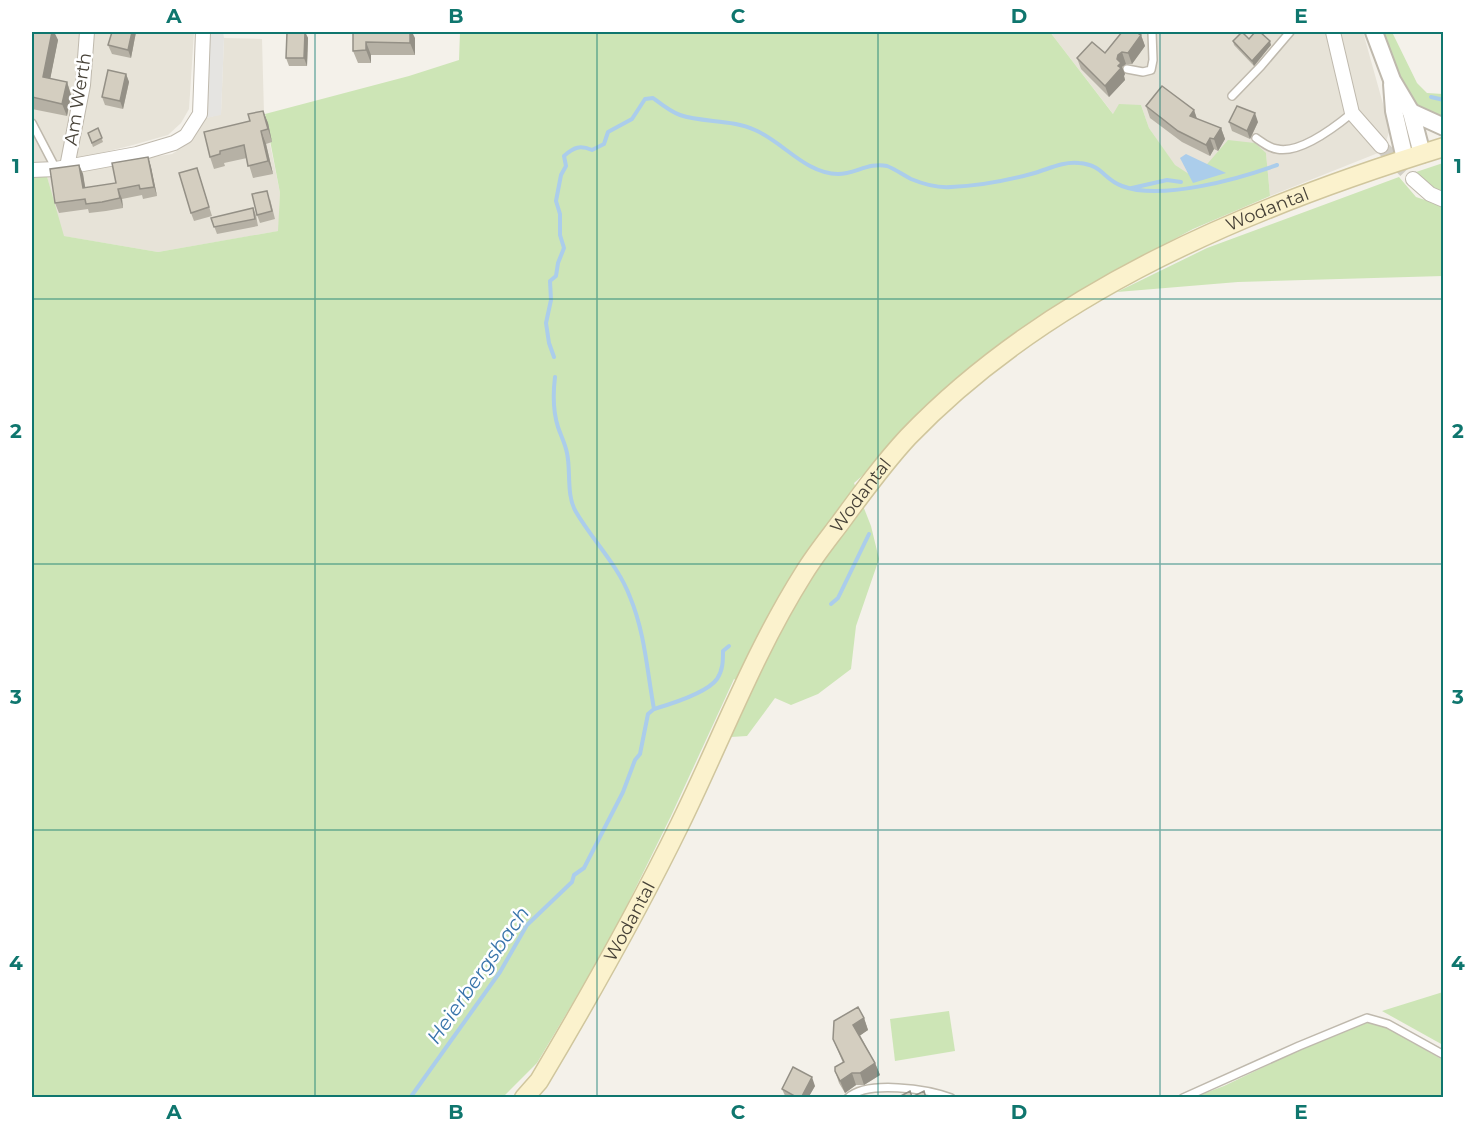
<svg xmlns="http://www.w3.org/2000/svg" width="1475" height="1129" font-family="Montserrat,sans-serif">
<rect width="100%" height="100%" fill="#f4f1ea"/>
<g fill="#e7e3d8">
<polygon points="32,32 194,32 189,109 181,123 168,135 133,145 57,164 32,166"/>
<polygon points="1050,32 1363,32 1390,129 1383,151 1270,196 1266,153 1210,163 1195,178 1175,166 1149,128 1141,105 1114,115"/>
<polygon points="224,38 262,39 264,114 280,193 279,231 158,252 63,236 46,173 172,154 191,142 206,118 221,114"/>
</g>
<g fill="#cde5b6">
<polygon points="460,32 1050,32 1113,114 1119,104 1141,105 1149,128 1175,165 1195,178 1228,140 1255,143 1266,153 1270,196 1193,229 1135,260 1055,308 854,483 871,526 879,559 856,626 851,669 818,694 791,705 775,698 747,736 731,737 749,689 734,679 671,816 609,942 537,1063 503,1097 32,1098 32,174 46,173 64,236 158,252 278,231 280,193 265,114 409,76 459,60"/>
<polygon points="1382,32 1392,32 1417,83 1427,93 1443,94 1443,120 1419,109 1398,72"/>
<polygon points="1443,163 1443,191 1433,188 1416,172"/>
<polygon points="1399,177 1416,197 1443,206 1443,276 1238,282 1117,292 1207,248"/>
<polygon points="1443,992 1443,1045 1382,1011"/>
<polygon points="949,1011 955,1051 895,1061 890,1019"/>
<polygon points="1369,1022 1382,1025 1443,1060 1443,1097 1192,1098 1224,1086 1299,1050"/>
</g>
<polygon fill="#e5e4e1" points="207,32 223,32 224,38 221,115 206,118"/>
<polygon fill="#abcdeb" points="1186,154 1226,173 1193,183 1180,158"/>
<g fill="none" stroke-linecap="round" stroke-linejoin="round">
<g stroke="#abcdeb" stroke-width="4">
<polyline points="1431,97 1444,100"/>
<polyline points="1132,188 1167,180 1181,182"/>
<path d="M554,357l-5,-14 -3,-20 5,-23 -1,-19 6,-5 2,-13 6,-15 -4,-13v-21l-4,-13 5,-26 5,-9 -2,-10c10,-9 16,-11 28,-6l12,-6 4,-12 24,-13 13,-20 8,-1c8,6 18,14 27,17 23,8 51,4 75,15 28,12 51,44 83,44 17,0 31,-12 49,-8 8,3 16,9 24,13 12,5 27,9 40,8 27,-1 54,-6 80,-13 16,-4 31,-13 48,-11 24,2 24,16 43,23 39,15 116,-7 155,-21"/>
<polyline points="831,604 838,598 869,534"/>
<path d="M654,709c17,-5 53,-16 63,-30 6,-9 6,-18 6,-28l6,-5"/>
<path d="M410,1098l90,-126 27,-47 45,-43 2,-7 10,-7 39,-76 12,-32 5,-6 8,-40 6,-5c-7,-38 -9,-76 -24,-112 -12,-32 -37,-56 -54,-85 -10,-17 -5,-41 -9,-59 -2,-10 -6,-17 -9,-26 -5,-16 -5,-34 -3,-50"/>
</g>
<polyline stroke="#d1cec6" stroke-width="14" stroke-dasharray="14 7" stroke-linecap="butt" points="1381,146 1413,179"/>
<g stroke="#bfb9ad" stroke-width="10">
<g id="service">
<polyline points="1127,69 1143,72 1151,70 1153,60 1152,32"/>
<polyline points="1232,96 1261,66 1290,32"/>
<polyline points="32,123 56,169"/>
<path d="M1256,138c7,5 13,10 21,11 23,5 58,-22 75,-36"/>
<path d="M848,1098c19,-18 80,-9 103,0"/>
<polyline points="1183,1098 1299,1046 1367,1018 1388,1024 1444,1055"/>
</g>
</g>
<g stroke="#bfb9ad" stroke-width="16">
<g id="minor">
<polyline points="1333,32 1352,113 1381,146"/>
<polyline points="67,167 83,85 87,32"/>
<polyline points="32,170 56,169 137,154 174,143 186,136 200,114 203,32"/>
<polyline points="1413,179 1430,194 1444,200"/>
</g>
</g>
<g stroke="#bfb9ad" stroke-width="20">
<g id="tertiary">
<polyline points="1374,32 1392,80 1411,112 1422,154"/>
<polyline points="1392,84 1394,111 1405,159"/>
<polyline points="1411,112 1444,127"/>
</g>
</g>
<g stroke="#d0c69d" stroke-width="21">
<g id="secondary">
<path id="s1" d="M524,1098l15,-17c50,-84 98,-169 141,-257 41,-84 74,-172 124,-251 11,-18 24,-34 36,-50 22,-30 43,-59 68,-86 141,-147 344,-231 536,-290"/>
</g>
</g>
<use href="#service" stroke="#fff" stroke-width="7"/>
<use href="#minor" stroke="#fff" stroke-width="14"/>
<use href="#tertiary" stroke="#fff" stroke-width="16"/>
<use href="#secondary" stroke="#fbf2cd" stroke-width="18"/>
</g>
<g fill="#b6b1a5">
<polygon points="32,32 54,32 58,40 50,79 67,82 71,95 67,116 32,109"/>
<polygon points="136,32 131,58 112,54 108,45"/>
<polygon points="287,32 305,32 308,38 307,66 289,66 286,58"/>
<polygon points="353,32 415,38 415,55 371,55 371,63 358,63 353,51"/>
<polygon points="1141,35 1145,46 1132,64 1126,64 1122,66 1125,74 1124,76 1125,80 1109,97 1081,69 1077,58 1105,53"/>
<polygon points="1249,39 1271,45 1254,66 1234,45 1233,41"/>
<polygon points="126,74 129,82 123,109 105,105 102,97"/>
<polygon points="1146,106 1194,110 1197,119 1221,128 1225,139 1218,151 1214,149 1210,156 1182,142 1150,118"/>
<polygon points="263,111 268,123 272,142 266,144 273,174 253,178 247,158 224,163 225,166 214,169 210,157 250,121"/>
<polygon points="1229,122 1258,122 1250,139 1232,131"/>
<polygon points="98,128 103,142 93,147 88,133"/>
<polygon points="148,157 151,167 157,196 143,199 142,195 122,199 123,208 106,211 89,213 88,209 59,213 55,203 79,165 83,174 85,188 116,183"/>
<polygon points="197,168 212,216 194,221 191,213"/>
<polygon points="270,199 275,219 260,223 257,215"/>
<polygon points="253,208 256,215 258,226 217,234 211,218"/>
<polygon points="864,1018 868,1030 860,1035 875,1063 880,1075 864,1085 856,1085 845,1093 839,1083 835,1071 843,1063 833,1039"/>
<polygon points="815,1086 808,1098 786,1098 782,1089"/>
</g>
<g fill="#949086">
<polygon points="52,32 54,32 58,40 48,90 43,77"/>
<polygon points="132,32 136,32 131,58 128,50"/>
<polygon points="305,32 308,38 307,66 304,58"/>
<polygon points="410,32 412,32 415,38 415,55 410,43"/>
<polygon points="1141,35 1145,46 1132,64 1128,53"/>
<polygon points="1270,41 1271,45 1254,66 1252,61"/>
<polygon points="366,42 371,55 371,63 366,50"/>
<polygon points="1122,52 1126,64 1122,67 1125,74 1124,76 1125,80 1109,97 1105,86 1117,59 1118,55"/>
<polygon points="126,74 129,82 123,109 120,101"/>
<polygon points="67,82 71,95 67,116 62,104"/>
<polygon points="1194,110 1198,122 1190,116"/>
<polygon points="263,111 268,123 272,142 268,129"/>
<polygon points="1255,113 1258,122 1250,139 1247,131"/>
<polygon points="1221,128 1225,139 1218,151 1214,139"/>
<polygon points="261,131 266,144 273,174 268,161"/>
<polygon points="1210,138 1214,149 1210,156 1206,145"/>
<polygon points="148,157 151,167 157,196 154,187"/>
<polygon points="79,165 83,174 87,198 83,188"/>
<polygon points="118,189 122,199 123,208 120,198"/>
<polygon points="864,1018 868,1030 858,1037 853,1025"/>
<polygon points="875,1063 880,1075 864,1085 860,1073"/>
<polygon points="852,1073 856,1085 845,1093 840,1081"/>
<polygon points="812,1077 815,1086 808,1098 801,1098"/>
</g>
<g fill="#d4cec0" stroke="#949086" stroke-width="1.5">
<polygon points="32,32 52,32 43,77 67,82 62,104 32,97 32,69 33,62 32,62"/>
<polygon points="112,32 132,32 128,50 108,45"/>
<polygon points="287,32 305,32 304,58 286,58"/>
<polygon points="353,32 410,32 410,43 366,42 366,50 353,51"/>
<polygon points="1122,32 1136,32 1141,35 1128,53 1122,52 1118,55 1117,59 1121,63 1118,66 1121,68 1105,86 1077,58 1092,42 1105,53"/>
<polygon points="1242,32 1249,39 1255,32 1260,32 1270,41 1252,61 1233,41"/>
<polygon points="108,70 126,74 120,101 102,97"/>
<polygon points="1162,86 1194,110 1190,116 1221,128 1214,139 1210,138 1206,145 1178,131 1146,106"/>
<polygon points="1237,106 1255,113 1247,131 1229,122"/>
<polygon points="263,111 268,129 261,131 268,161 248,166 244,145 220,151 220,154 210,157 204,132 250,121 248,114"/>
<polygon points="98,128 102,138 92,143 88,133"/>
<polygon points="148,157 154,187 140,189 139,185 118,189 120,198 102,202 86,204 85,199 55,203 50,169 79,165 83,188 116,183 112,163"/>
<polygon points="197,168 209,207 191,213 179,173"/>
<polygon points="267,191 272,211 257,215 252,194"/>
<polygon points="253,208 255,219 214,227 211,218"/>
<polygon points="858,1007 864,1018 853,1025 875,1063 860,1073 852,1073 840,1081 835,1071 835,1067 844,1062 833,1039 834,1021"/>
<polygon points="793,1067 812,1077 801,1098 798,1098 782,1089"/>
<polygon points="910,1091 912,1097 924,1091 926,1098 897,1098"/>
</g>
<path fill="none" stroke="#0f766e" stroke-width="1.5" stroke-opacity="0.55" d="M315,32v1066M597,32v1066M878,32v1066M1160,32v1066M32,299h1412M32,564h1412M32,830h1412"/>
<g text-anchor="middle" dominant-baseline="central" stroke-width="5" stroke-linejoin="round" paint-order="stroke">
<g font-size="18" fill="#474238" stroke="#fff">
<text transform="translate(78 99) rotate(-81)">Am Werth</text>
<text stroke="none"><textPath href="#s1" startOffset="1196">Wodantal</textPath></text>
<text stroke="none"><textPath href="#s1" startOffset="692">Wodantal</textPath></text>
<text stroke="none"><textPath href="#s1" startOffset="206">Wodantal</textPath></text>
</g>
<g font-size="20" font-style="italic" fill="#3975ab" stroke="#fff">
<text transform="translate(478 975) rotate(-55)">Heierbergsbach</text>
</g>
</g>
<rect width="1475" height="1129" fill="none" stroke="#ffffff" stroke-width="66"/>
<rect x="33" y="33" width="1409" height="1063" fill="none" stroke="#0f766e" stroke-width="2"/>
<g font-size="20" text-anchor="middle" font-weight="bold" fill="#0f766e">
<text x="174" y="23">A</text>
<text x="456" y="23">B</text>
<text x="738" y="23">C</text>
<text x="1019" y="23">D</text>
<text x="1301" y="23">E</text>
<text x="16" y="173">1</text>
<text x="1458" y="173">1</text>
<text x="16" y="438">2</text>
<text x="1458" y="438">2</text>
<text x="16" y="704">3</text>
<text x="1458" y="704">3</text>
<text x="16" y="970">4</text>
<text x="1458" y="970">4</text>
<text x="174" y="1119">A</text>
<text x="456" y="1119">B</text>
<text x="738" y="1119">C</text>
<text x="1019" y="1119">D</text>
<text x="1301" y="1119">E</text>
</g>
</svg>
